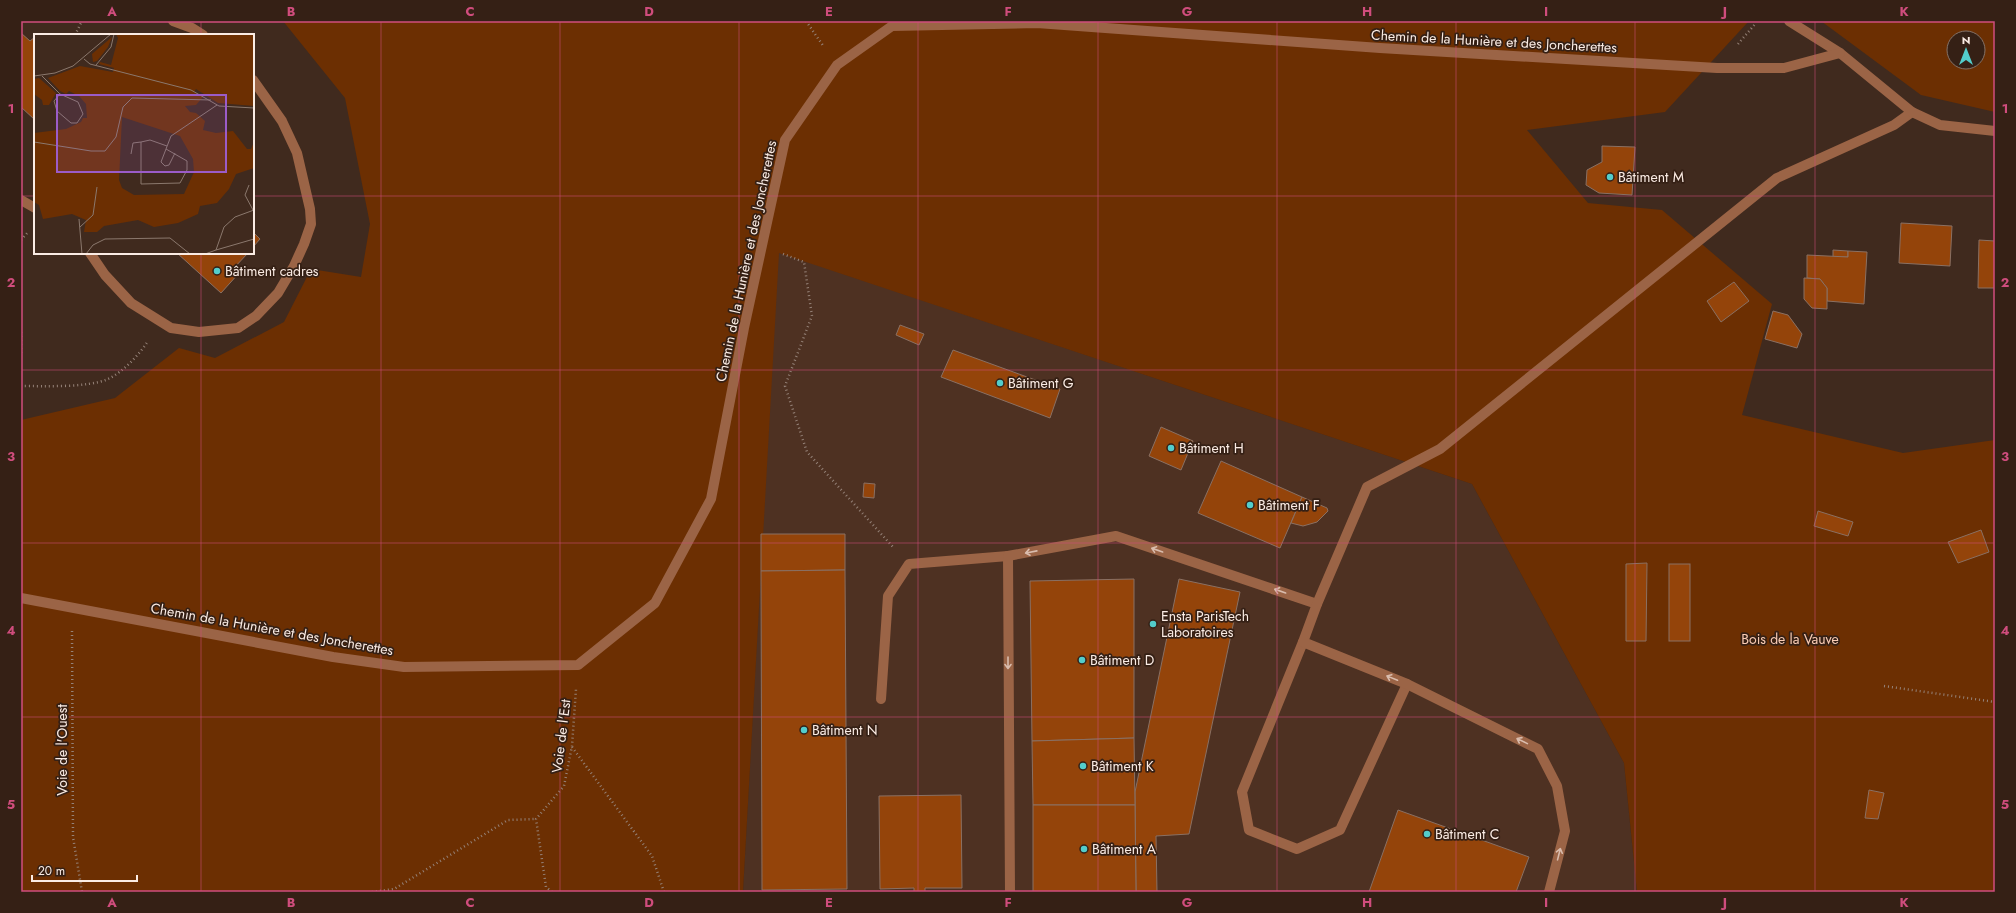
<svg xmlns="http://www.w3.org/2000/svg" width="2016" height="913" font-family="Jost,sans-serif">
<rect width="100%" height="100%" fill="#402a1e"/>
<polygon fill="#4e3122" points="778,252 1472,484 1624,763 1637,892 743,892"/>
<g fill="#6c2f02" fill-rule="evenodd">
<polygon points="283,21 1748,22 1665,112 1527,130 1588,203 1662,210 1772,304 1742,415 1903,453 1995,440 1995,892 1637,892 1624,763 1472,484 779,253 743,892 21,892 21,420 115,398 179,348 215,358 284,322 311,269 361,277 370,224 345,98"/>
<path d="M1821,21h174v91l-74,-17zM1954,38h24v24h-24z"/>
</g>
<g fill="#94440a" stroke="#8a7063">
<polygon points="21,33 30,41 35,37 35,120 21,107"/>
<polygon points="1602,146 1635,147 1632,195 1599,193 1586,185 1587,170 1602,162"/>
<polygon points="1901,223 1952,226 1950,266 1899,263"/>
<polygon points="253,232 260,239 253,247"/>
<polygon points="1979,240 1995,241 1995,288 1978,288"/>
<polygon points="1833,250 1848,251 1848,257 1833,257"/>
<polygon points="1848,251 1867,252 1864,304 1827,301 1827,288 1820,279 1807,278 1807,255 1848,257"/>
<polygon points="177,253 248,253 233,269 239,273 221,293"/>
<polygon points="1804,278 1820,279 1827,288 1827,309 1812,308 1804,299"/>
<polygon points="1734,282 1749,301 1721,322 1707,301"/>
<polygon points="1773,311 1788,315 1802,334 1797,348 1765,339"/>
<polygon points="900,325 924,334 919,345 896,335"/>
<polygon points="953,350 1060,389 1050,418 941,377"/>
<polygon points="1161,427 1193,441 1181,470 1149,456"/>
<polygon points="1221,461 1302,497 1280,548 1198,513"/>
<polygon points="864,483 875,484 874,498 863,497"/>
<polygon points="1302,497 1327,508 1328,511 1317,522 1303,526 1291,523"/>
<polygon points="1818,511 1853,522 1848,536 1814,526"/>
<polygon points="1981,530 1989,552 1958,563 1948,542"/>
<polygon points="761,534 845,534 845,570 761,571"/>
<polygon points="1647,563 1646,641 1626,641 1626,564"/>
<rect x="1669" y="564" width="21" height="77"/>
<polygon points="845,570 847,889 762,890 761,571"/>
<polygon points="1134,579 1134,738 1032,741 1030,581"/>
<polygon points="1179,579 1240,592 1189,834 1156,836 1157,892 1136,892 1135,792"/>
<polygon points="1134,738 1135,805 1033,805 1032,741"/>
<polygon points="1869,790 1884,793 1878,819 1865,818"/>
<polygon points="961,795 962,888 925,888 925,892 914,892 914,888 880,889 879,796"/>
<polygon points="1033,805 1135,805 1136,892 1033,892"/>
<polygon points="1398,810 1529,857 1516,892 1369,892"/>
</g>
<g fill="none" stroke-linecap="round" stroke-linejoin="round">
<g stroke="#958278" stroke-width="2.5" stroke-dasharray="1 3" stroke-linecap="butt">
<polyline points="806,21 824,47"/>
<polyline points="75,35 82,21"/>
<polyline points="1738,44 1756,23"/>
<polyline points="21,240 29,231"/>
<polyline points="783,254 804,262 812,316 785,386 807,452 893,547"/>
<polyline points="21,332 21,354"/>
<path d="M21,386c23,0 66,2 87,-7 15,-7 31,-24 40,-38"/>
<polyline points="72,631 73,837 82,892"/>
<polyline points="1884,686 1995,702"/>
<polyline points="572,747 652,856 664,892"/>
<polyline points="372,892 394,889 508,820 536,819"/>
<polyline points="552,892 546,887 536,819 564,786 572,746 576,689"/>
</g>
<g stroke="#9b6446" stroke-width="10">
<polyline points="173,21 192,28 203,35"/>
<polyline points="21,200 35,208"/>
<polyline points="90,253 105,275 131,303 171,328 199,332 238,328 256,316 278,293 294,266 304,244 311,224 310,209 297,153 282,121 253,80"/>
<polyline points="1303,642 1242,792 1249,830 1297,849 1340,830 1407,684"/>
<polyline points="881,699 888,596 909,564 1008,556"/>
<polyline points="1010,892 1008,556 1116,536 1317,604"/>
<polyline points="1549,892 1565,831 1557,786 1538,749 1407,684 1303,642 1317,604 1367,487 1440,449 1777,178 1894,125 1912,112"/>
</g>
<g stroke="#9b6446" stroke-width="10">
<polyline points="1789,21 1840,53 1912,112 1940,125 1995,131"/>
<polyline points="21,598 333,657 404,667 578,665 655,603 711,499 744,328 785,140 837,65 892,26 1037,23 1380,48 1717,68 1784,68 1840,53"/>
</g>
</g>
<defs><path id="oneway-shaft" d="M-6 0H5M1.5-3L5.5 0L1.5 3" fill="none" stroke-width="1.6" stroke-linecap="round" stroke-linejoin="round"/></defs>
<g stroke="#d9bcad">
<use href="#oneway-shaft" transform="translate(1157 550) rotate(-161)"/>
<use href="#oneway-shaft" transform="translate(1031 552) rotate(169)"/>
<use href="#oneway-shaft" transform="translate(1280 591) rotate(-161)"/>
<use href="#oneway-shaft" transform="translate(1008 663) rotate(90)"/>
<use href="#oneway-shaft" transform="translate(1392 678) rotate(-158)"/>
<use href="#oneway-shaft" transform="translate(1522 741) rotate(-154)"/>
<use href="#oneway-shaft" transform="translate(1559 854) rotate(-76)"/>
</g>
<path fill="none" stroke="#d04d7d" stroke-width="1" stroke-opacity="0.55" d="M201,21v14M381,21v871M560,21v871M739,21v871M918,21v871M1098,21v871M1277,21v871M1456,21v871M1635,21v871M1815,21v871M21,196h14M253,196h1742M201,253v639M21,370h1974M21,543h1974M21,717h1974"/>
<g fill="#53cdcb" stroke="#352015" stroke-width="1.5">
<circle cx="1610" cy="177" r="4"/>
<circle cx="217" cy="271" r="4"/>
<circle cx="1000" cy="383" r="4"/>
<circle cx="1171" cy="448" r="4"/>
<circle cx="1250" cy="505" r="4"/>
<circle cx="1153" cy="624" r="4"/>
<circle cx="1082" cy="660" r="4"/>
<circle cx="804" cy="730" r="4"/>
<circle cx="1083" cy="766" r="4"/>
<circle cx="1427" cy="834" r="4"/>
<circle cx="1084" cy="849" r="4"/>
</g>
<g text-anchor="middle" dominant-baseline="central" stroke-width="3.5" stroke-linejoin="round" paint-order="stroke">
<g font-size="14" fill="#fbece4" stroke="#352015">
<text transform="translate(1494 41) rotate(3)">Chemin de la Hunière et des Joncherettes</text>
<text transform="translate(746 261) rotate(-78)">Chemin de la Hunière et des Joncherettes</text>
<text transform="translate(272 629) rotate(10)">Chemin de la Hunière et des Joncherettes</text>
<text transform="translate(561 736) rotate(-83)">Voie de l'Est</text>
<text transform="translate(62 750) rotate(-90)">Voie de l'Ouest</text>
</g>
<g font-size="14" fill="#fbece4" stroke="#352015" text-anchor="start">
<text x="1618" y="177">Bâtiment M</text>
<text x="225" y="271">Bâtiment cadres</text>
<text x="1008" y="383">Bâtiment G</text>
<text x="1179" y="448">Bâtiment H</text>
<text x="1258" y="505">Bâtiment F</text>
<text x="1161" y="616">Ensta ParisTech<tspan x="1161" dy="16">Laboratoires</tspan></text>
<text x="1090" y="660">Bâtiment D</text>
<text x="812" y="730">Bâtiment N</text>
<text x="1091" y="766">Bâtiment K</text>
<text x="1435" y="834">Bâtiment C</text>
<text x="1092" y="849">Bâtiment A</text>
</g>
<g font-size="14" fill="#faccb4" stroke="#352015">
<text x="1790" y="639">Bois de la Vauve</text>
</g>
</g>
<g transform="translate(34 34)">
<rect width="220" height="220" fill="#402a1e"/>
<path d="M82,0h138v72l-36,-3 -22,-14 -2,3 9,5 -7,8 -11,1 5,6 6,1 9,8 -2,9 13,3 17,-2 14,18h4l3,-7v26l-18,6 -7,15 -12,14 -17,3 -2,8 -20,9 -24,4 -16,-7 -34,6 -7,6h-13l2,-12 -14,-6 -29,5 -4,-14 -5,-3v-69l32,-4 15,-7 2,-4h4l-1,-14 -7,-8 -10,-5 -3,3 -6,-3 -12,-13 32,-12 33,6 1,-4 -15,-4 1,-2 11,3 7,-27zM88,83l58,19 13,23 1,13 -10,22 -50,1 -12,-7 -3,-8zM78,3l-4,10 -11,14 -4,1 -1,-8zM5,44l17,15 -7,12h-6l-1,-5 -8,-6v-15z" fill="#6c2f02" fill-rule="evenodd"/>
<path fill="none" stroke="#8b786d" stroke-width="1" d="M50,25l6,5 101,26 28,16 35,2M62,31l15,-18 3,-13M0,42l21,-3 18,-7 38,-32M8,42l18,18 18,8 5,12 -6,9h-6l-14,-12 -3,-10 6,-7M0,108l57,9h14l11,-14 7,-30 9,-9 79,2M133,112l-17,-6 -9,2v42l39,-1 7,-13v-9l-21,-12 5,-13 46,-31M132,115l-5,13 4,4 4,-1 6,-12M97,120l2,-11 8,-1M215,151l-4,10 8,15M45,185l3,35M46,193l13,-12 4,-28M182,216l38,-11M52,220l7,-9 12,-6 65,-1 20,16M171,220l11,-4 8,-23 11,-10 19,-7"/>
<path fill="#9b5cc8" fill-opacity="0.15" stroke="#9b5cc8" stroke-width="2" d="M23,61h169v77h-169z"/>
<rect width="220" height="220" fill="none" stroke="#fbece4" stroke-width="2"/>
</g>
<rect width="2016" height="913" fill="none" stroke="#352015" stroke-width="44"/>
<g transform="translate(1966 50)"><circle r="19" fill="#352015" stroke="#847268"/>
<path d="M0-3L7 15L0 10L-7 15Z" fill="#53cdcb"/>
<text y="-6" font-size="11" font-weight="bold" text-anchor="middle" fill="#fbece4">N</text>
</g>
<path d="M32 875v6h105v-6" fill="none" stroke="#fbece4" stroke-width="2"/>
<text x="38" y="875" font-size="12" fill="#fbece4" stroke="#352015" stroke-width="3" paint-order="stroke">20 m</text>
<rect x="22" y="22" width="1972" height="869" fill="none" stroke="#d04d7d" stroke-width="1.5"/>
<g font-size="13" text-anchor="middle" font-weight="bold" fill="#d04d7d">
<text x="112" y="16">A</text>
<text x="291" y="16">B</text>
<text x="470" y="16">C</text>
<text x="649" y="16">D</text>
<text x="829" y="16">E</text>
<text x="1008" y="16">F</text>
<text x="1187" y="16">G</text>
<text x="1367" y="16">H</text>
<text x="1546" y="16">I</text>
<text x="1725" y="16">J</text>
<text x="1904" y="16">K</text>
<text x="11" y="113">1</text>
<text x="2005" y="113">1</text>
<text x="11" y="287">2</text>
<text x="2005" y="287">2</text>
<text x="11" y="461">3</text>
<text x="2005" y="461">3</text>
<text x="11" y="635">4</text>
<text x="2005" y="635">4</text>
<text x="11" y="809">5</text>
<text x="2005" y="809">5</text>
<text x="112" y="907">A</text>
<text x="291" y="907">B</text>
<text x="470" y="907">C</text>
<text x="649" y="907">D</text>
<text x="829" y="907">E</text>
<text x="1008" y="907">F</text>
<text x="1187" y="907">G</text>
<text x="1367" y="907">H</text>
<text x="1546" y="907">I</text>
<text x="1725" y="907">J</text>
<text x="1904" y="907">K</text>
</g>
</svg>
